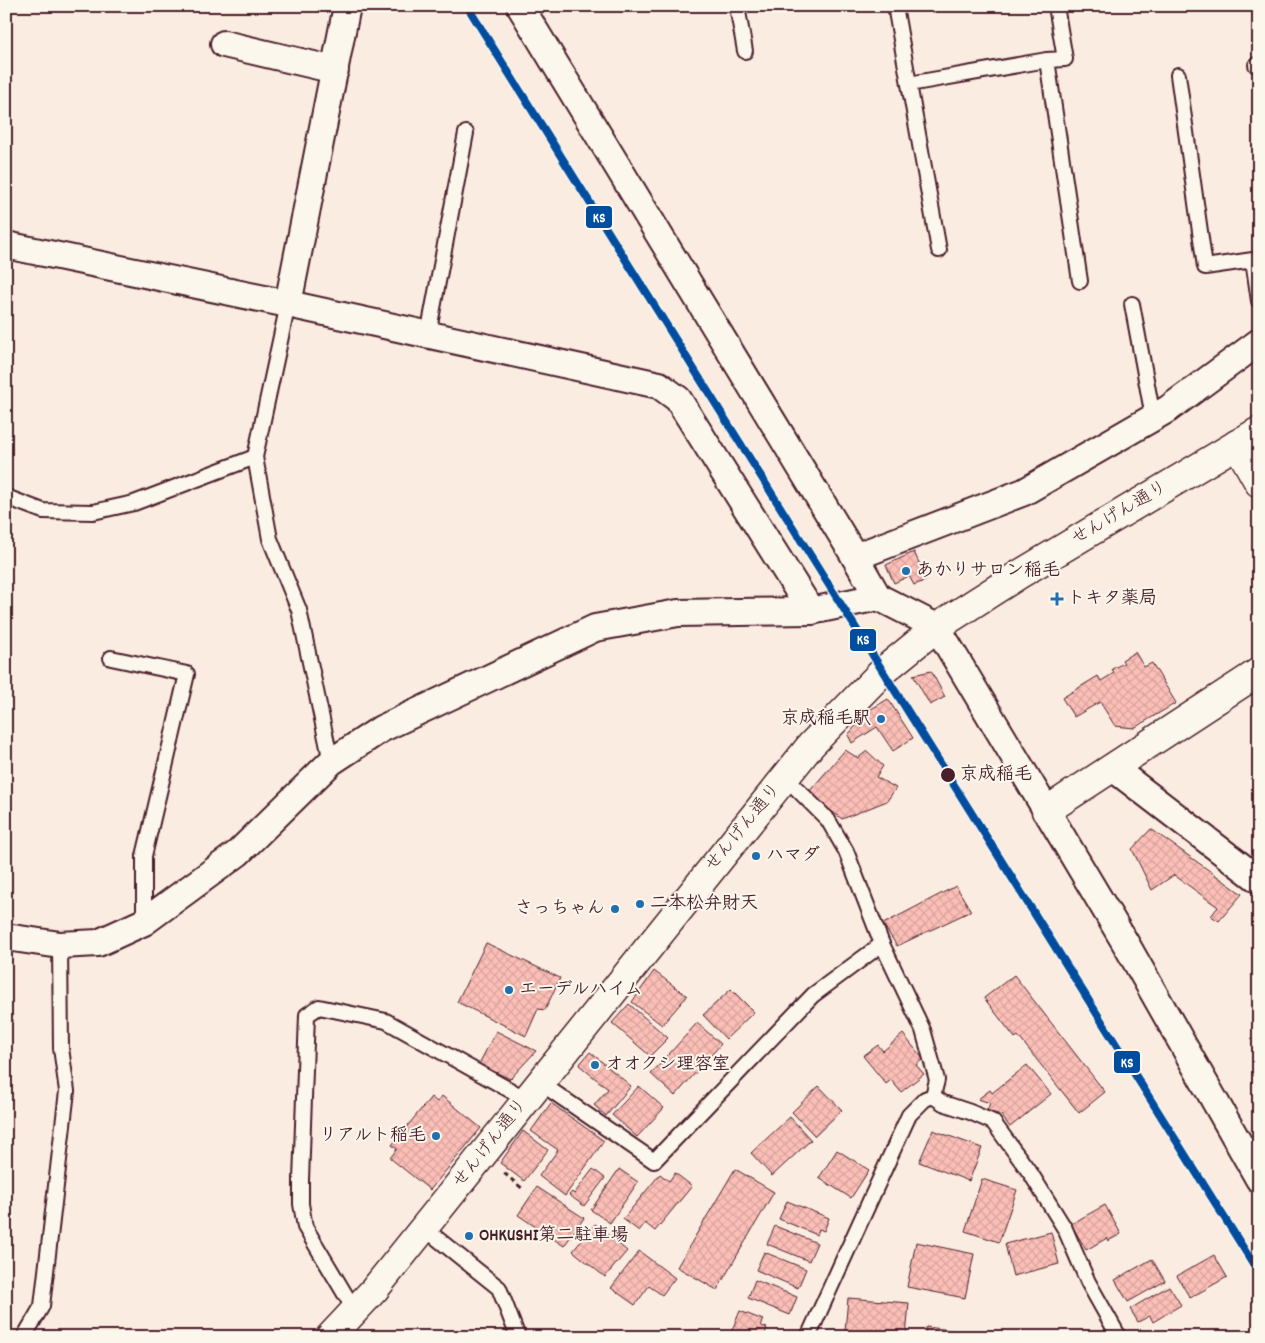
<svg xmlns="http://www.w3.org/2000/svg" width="1265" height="1343" font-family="Dekko,'Klee One',sans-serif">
<defs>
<pattern id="building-cross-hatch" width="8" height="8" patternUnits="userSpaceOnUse" patternTransform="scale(1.25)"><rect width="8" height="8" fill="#fbbfb7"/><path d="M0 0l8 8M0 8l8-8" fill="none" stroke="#d9a49e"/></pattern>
</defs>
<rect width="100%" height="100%" fill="#fbece1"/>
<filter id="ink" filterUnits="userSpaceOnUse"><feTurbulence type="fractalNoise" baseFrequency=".02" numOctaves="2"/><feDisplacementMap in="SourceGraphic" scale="10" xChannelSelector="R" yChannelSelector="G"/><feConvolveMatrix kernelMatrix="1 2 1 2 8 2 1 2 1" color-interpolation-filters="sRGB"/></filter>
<g filter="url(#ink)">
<g fill="url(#building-cross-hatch)" stroke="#4a1f2b">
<polygon points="914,552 927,580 914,585 909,576 894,583 886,565"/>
<polygon points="1135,652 1144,667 1152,663 1176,703 1134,728 1115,726 1100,702 1074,717 1062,698 1098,676 1101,681 1114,673 1112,669 1124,663 1122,660"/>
<polygon points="931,671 945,697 930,705 913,675"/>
<polygon points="888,699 913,738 893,751 877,727 852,743 848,735 868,711"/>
<polygon points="845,750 858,758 867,751 883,766 876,777 896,788 887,801 842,819 808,793"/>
<polygon points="1151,829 1242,894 1219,921 1211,916 1218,907 1174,875 1152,890 1132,849"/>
<polygon points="956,886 971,911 897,946 883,924"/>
<polygon points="486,943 560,978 545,1010 538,1009 526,1036 457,1002"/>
<polygon points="654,971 687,996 662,1025 632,1002"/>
<polygon points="1014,975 1105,1092 1079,1113 1018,1036 1015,1038 984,998"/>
<polygon points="731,989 754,1012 726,1039 703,1015"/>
<polygon points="629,1004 668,1038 650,1056 612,1023"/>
<polygon points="697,1023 721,1044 675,1096 651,1074"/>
<polygon points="496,1031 536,1051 510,1079 479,1064"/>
<polygon points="903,1034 923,1059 916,1065 924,1074 901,1092 891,1080 886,1084 863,1056 878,1045 883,1051"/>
<polygon points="590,1052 631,1086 606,1116 594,1105 608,1089 579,1065"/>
<polygon points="1027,1065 1051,1094 1010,1127 1001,1115 987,1111 990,1103 978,1099 990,1090 992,1093"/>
<polygon points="639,1086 664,1108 637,1137 612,1115"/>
<polygon points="819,1086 842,1110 815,1136 792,1112"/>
<polygon points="442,1096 481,1128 430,1190 390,1158 397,1149 392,1145 431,1097 437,1102"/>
<polygon points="551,1103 604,1141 565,1196 539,1176 558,1150 531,1131"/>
<polygon points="790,1117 811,1140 772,1176 751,1153"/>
<polygon points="933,1130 982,1148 969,1181 919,1162"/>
<polygon points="523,1131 548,1150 524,1181 500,1163"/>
<polygon points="837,1150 869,1170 851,1198 819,1178"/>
<polygon points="593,1169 605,1178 584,1206 569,1195 572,1192 574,1194"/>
<polygon points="619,1169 638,1182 610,1223 591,1210"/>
<polygon points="735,1169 774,1192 717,1290 677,1267"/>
<polygon points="675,1173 692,1186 655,1231 645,1223 639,1231 623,1219 660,1174 669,1181"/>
<polygon points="982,1179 1017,1190 999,1242 965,1231"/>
<polygon points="537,1187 584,1218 564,1246 518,1215"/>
<polygon points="787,1201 829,1218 824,1231 819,1229 817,1235 779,1219"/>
<polygon points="1105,1205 1121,1234 1108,1241 1107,1238 1086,1250 1071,1224"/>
<polygon points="595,1224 627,1251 605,1277 573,1251"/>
<polygon points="775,1226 817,1243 809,1261 767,1244"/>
<polygon points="1051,1232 1059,1264 1013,1276 1005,1244"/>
<polygon points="916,1242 974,1254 965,1298 907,1287"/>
<polygon points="639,1251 675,1278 662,1295 649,1286 635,1305 611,1288"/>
<polygon points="764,1252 806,1269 798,1288 756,1270"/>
<polygon points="1214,1255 1227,1277 1190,1298 1177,1276"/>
<polygon points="1152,1259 1165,1281 1128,1302 1115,1280"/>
<polygon points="755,1280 797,1297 790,1315 748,1298"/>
<polygon points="1169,1286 1181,1305 1153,1322 1150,1316 1138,1322 1130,1309"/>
<polygon points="848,1298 909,1303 906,1337 845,1331"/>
<polygon points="740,1311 763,1320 760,1325 767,1328 765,1334 771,1337 729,1337"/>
<polygon points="926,1327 1010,1337 925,1337"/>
</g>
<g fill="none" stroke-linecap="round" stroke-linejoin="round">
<g stroke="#4a1f2b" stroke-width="18">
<g id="service">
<polyline points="737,6 745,51"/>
<polyline points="895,6 909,84"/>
<polyline points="1056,6 1065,59 1047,60 1080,281"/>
<polyline points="1256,65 1259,65"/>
<polyline points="1178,75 1205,267 1253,260 1259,301"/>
<polyline points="939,250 909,84 1047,60"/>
<polyline points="1132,304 1153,417"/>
<polyline points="428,335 466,133"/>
<polyline points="255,457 288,304"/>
<polyline points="6,497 43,511 93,512 134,503 255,457 270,539 299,610 331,762"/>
<polyline points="111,658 187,674 144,856 144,922"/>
<polyline points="785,777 828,820 846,851 882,944 923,1030 937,1080 933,1096"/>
<polyline points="539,1082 654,1161 813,995 882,944"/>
<polyline points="424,1228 499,1288 518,1337"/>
<polyline points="355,1311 305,1227 301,1204 301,1180 307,1015 319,1007 386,1021 526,1099"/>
<polyline points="24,1337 42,1306 67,1091 61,1048 60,945"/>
<polyline points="808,1337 909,1115 925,1099 933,1096 943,1103 970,1112 993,1122 1031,1174 1065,1229 1088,1282 1119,1337"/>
</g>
</g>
<g stroke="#4a1f2b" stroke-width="30">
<g id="minor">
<polyline points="520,6 855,557 878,597 937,627 1126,944 1259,1179"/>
<polyline points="224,44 335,70"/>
<polyline points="6,245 288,304 659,385 678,399 811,611"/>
<polyline points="288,304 347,6"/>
<polyline points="855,557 1024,492 1168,409 1259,342"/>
<polyline points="1113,768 1259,880"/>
<polyline points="6,937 60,945 98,943 144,922 238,853 331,762 381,729 595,628 678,613 811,611 878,597"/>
</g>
</g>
<g stroke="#4a1f2b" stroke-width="31">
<g id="tertiary">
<polyline points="1237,444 1259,483"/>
<polyline points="1046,811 1259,672"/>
</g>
</g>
<g stroke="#4a1f2b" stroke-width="31">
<polyline id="secondary" points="330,1337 374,1290 811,745 883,671 937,627 1020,574 1259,431"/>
</g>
<polyline stroke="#4a1f2b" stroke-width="3" stroke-dasharray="5 4" stroke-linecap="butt" points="504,1173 524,1190"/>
<use href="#service" stroke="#fbf7ec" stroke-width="14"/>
<use href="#minor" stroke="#fbf7ec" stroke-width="26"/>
<use href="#tertiary" stroke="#fbf7ec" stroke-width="28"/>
<use href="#secondary" stroke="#fbf7ec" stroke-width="28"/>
<g stroke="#fbf7ec" stroke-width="11">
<polyline id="rail-1" points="467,6 1259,1273"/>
</g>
<use href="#rail-1" stroke="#014ea0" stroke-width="8"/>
</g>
</g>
<g fill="#1f6fb2" stroke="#fbf7ec" stroke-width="2">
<circle cx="906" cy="571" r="5"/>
<path d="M1054.5 591.5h5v5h5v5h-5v5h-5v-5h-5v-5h5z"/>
<circle cx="881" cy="719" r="5"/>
<circle cx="756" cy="856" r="5"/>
<circle cx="640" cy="904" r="5"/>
<circle cx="615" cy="909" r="5"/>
<circle cx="509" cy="990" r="5"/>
<circle cx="595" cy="1065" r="5"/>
<circle cx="436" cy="1136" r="5"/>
<circle cx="469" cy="1236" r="5"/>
</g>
<circle fill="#4a1f2b" stroke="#fbf7ec" stroke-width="2" cx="948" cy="775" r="8"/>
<g text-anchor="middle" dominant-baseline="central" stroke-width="4" stroke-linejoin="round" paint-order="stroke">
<g font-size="18" fill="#4a1f2b" stroke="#fbf7ec">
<text transform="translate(1120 514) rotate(-31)">せんげん通り</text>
<text transform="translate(744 828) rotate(-51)">せんげん通り</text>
<text transform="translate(491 1144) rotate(-52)">せんげん通り</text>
</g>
<g font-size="18" font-weight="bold" fill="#4a1f2b" stroke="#fbf7ec" text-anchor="start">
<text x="916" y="571">あかりサロン稲毛</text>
<text x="1067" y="599">トキタ薬局</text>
<text x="871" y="719" text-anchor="end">京成稲毛駅</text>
<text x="766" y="856">ハマダ</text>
<text x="650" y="904">二本松弁財天</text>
<text x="605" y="909" text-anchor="end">さっちゃん</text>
<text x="519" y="990">エーデルハイム</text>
<text x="605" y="1065">オオクシ理容室</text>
<text x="426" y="1136" text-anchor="end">リアルト稲毛</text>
<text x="479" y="1236">OHKUSHI第二駐車場</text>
</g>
<g font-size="18" font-weight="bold" fill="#4a1f2b" stroke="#fbf7ec" text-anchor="start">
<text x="960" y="775">京成稲毛</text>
</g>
</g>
<g stroke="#fbf7ec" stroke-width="2">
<rect x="585" y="205" width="28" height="24" rx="5" fill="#014ea0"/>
<rect x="849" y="628" width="28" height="24" rx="5" fill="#014ea0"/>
<rect x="1113" y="1050" width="28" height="24" rx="5" fill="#014ea0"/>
</g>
<g font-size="14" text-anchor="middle" font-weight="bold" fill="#fff">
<text x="599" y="222">KS</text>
<text x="863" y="644">KS</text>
<text x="1127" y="1067">KS</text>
</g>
<rect width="1265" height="1343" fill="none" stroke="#fbf7ec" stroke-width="25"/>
<rect x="12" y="12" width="1240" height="1318" fill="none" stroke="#4a1f2b" stroke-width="2" filter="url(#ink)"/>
</svg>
